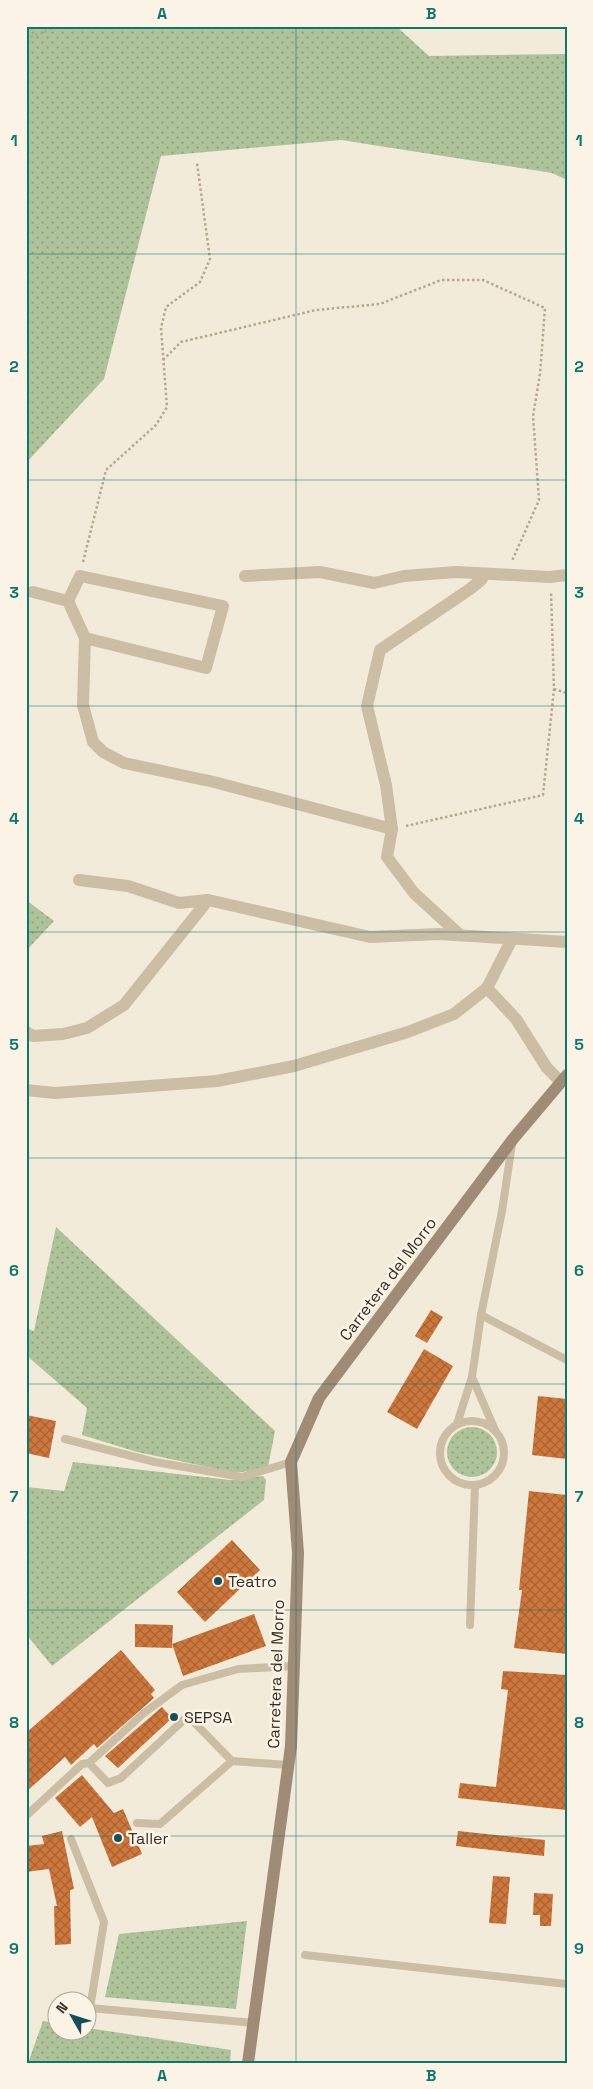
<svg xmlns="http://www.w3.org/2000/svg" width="593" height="2089" font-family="'Space Grotesk',sans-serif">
<defs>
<pattern id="grass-dots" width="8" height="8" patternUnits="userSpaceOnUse" patternTransform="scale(1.25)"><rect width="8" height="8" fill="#aec399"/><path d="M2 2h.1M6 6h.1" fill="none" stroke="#8e9f7d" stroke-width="1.8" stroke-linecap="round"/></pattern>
<pattern id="building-cross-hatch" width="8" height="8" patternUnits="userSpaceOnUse" patternTransform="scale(1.25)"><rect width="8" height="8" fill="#ce773d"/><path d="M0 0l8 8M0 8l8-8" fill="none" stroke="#a86233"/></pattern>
</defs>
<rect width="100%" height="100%" fill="#f3ebda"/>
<g fill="url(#grass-dots)">
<polygon points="26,26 396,26 429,56 567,54 567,180 552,173 341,140 161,156 104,379 26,463"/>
<polygon points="26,900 54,921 26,951"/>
<polygon points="56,1227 275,1431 268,1467 243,1472 231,1472 137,1452 82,1435 87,1408 26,1355 26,1328 34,1331"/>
<circle cx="472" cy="1452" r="25"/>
<polygon points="73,1462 230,1480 263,1476 266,1480 264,1500 52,1666 26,1634 26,1487 64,1491"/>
<polygon points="247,1921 236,2009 105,1997 119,1934"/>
<polygon points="43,2021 57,2023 58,2032 88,2032 88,2028 231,2050 230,2063 28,2063"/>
</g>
<g fill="url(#building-cross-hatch)">
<polygon points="431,1310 443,1317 427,1343 415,1336"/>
<polygon points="424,1349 453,1366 417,1429 387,1412"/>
<polygon points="538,1396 567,1399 567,1459 532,1455"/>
<polygon points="26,1415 56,1421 49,1458 26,1453"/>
<polygon points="529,1491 567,1495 567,1654 514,1648 522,1590 519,1590"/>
<polygon points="232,1540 260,1570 205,1622 177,1592"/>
<polygon points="254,1614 266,1646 183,1676 172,1644"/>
<polygon points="135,1624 173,1625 172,1648 135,1647"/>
<polygon points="121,1650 155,1690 151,1694 154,1698 97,1748 94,1744 71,1765 65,1757 26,1792 26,1733"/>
<polygon points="503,1671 567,1675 566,1810 458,1798 460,1783 496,1787 508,1690 501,1689"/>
<polygon points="162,1707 172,1718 118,1768 105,1756"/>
<polygon points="82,1775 114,1813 123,1809 142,1854 112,1867 92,1817 80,1827 55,1798"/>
<polygon points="62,1831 74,1889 70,1890 71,1944 55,1945 54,1906 57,1906 49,1869 26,1872 26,1846 44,1844 42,1836"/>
<polygon points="458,1831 545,1840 544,1856 456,1846"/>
<polygon points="493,1876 510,1877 506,1924 489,1923"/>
<polygon points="534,1893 553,1894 551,1926 540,1926 540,1915 533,1915"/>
</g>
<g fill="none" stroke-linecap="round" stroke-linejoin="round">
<g stroke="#b8a78f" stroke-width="2.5" stroke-dasharray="2.5 2.5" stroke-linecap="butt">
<polyline points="26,39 58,26"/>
<polyline points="163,360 181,342 316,310 380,304 441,280 483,280 545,308 540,374 533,416 539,500 512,561"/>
<polyline points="83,562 106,470 156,425 167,407 161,328 166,307 200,282 210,259 197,163"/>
<polyline points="554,689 567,693"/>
<polyline points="406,826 543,795 554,689 551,591"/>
</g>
<g stroke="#ccbda5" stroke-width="8">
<polyline points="512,1144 502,1211 481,1315 567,1360"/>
<polyline points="481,1315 472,1377 495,1430"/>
<circle cx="472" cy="1453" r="32"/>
<polyline points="457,1424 472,1377"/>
<polyline points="65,1439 155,1462 242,1477 291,1462"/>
<polyline points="470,1625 475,1485"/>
<polyline points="232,1761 288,1765"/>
<polyline points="26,1816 82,1764 89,1763"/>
<polyline points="137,1823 160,1824 232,1761 188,1716 121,1778 108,1783 89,1763 144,1713 182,1685 238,1669 293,1666"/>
<polyline points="71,1839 104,1922 90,2008 254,2023"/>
<polyline points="305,1955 567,1984"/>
</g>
<g stroke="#ccbda5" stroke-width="12">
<polyline points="245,576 320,572 374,583 404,576 456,572 550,577 567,575"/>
<polyline points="33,592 68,601 85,638 83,705 93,742 103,752 124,763 214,782 392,829"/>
<polyline points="68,601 80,576 223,606 206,668 85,638"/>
<polyline points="79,880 128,886 179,903 208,900 370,937 439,934 567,942"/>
<polyline points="460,935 414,893 387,857 392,829 386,785 367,706 380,650 470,589 481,580 485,574"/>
<polyline points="512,939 487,988 516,1019 547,1068 561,1082"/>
<polyline points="26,1032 33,1036 63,1034 87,1028 124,1005 208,900"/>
<polyline points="26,1090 55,1093 217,1081 294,1066 408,1032 454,1014 487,988"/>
</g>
<polyline stroke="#a08c76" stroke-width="12" points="248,2063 291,1746 298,1553 291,1462 319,1398 513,1139 567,1075"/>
</g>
<path fill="none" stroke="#0f766e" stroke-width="1" stroke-opacity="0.55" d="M296,26v2037M26,254h541M26,480h541M26,706h541M26,932h541M26,1158h541M26,1384h541M26,1610h541M26,1836h541"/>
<g fill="#1a4d5b" stroke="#fbf4e6" stroke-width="2">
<circle cx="218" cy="1581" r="5"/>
<circle cx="174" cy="1717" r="5"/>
<circle cx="118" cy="1838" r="5"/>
</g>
<g text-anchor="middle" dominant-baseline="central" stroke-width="5" stroke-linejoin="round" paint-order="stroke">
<g font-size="16" fill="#372e27" stroke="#fbf4e6">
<text transform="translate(388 1279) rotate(-53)">Carretera del Morro</text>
<text transform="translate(276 1674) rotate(-88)">Carretera del Morro</text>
</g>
<g font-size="16" fill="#372e27" stroke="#fbf4e6" text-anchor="start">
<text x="228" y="1581">Teatro</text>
<text x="184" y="1717">SEPSA</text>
<text x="128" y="1838">Taller</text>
</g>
</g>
<rect width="593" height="2089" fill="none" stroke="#fbf4e6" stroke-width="55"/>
<g transform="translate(72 2016) rotate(309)"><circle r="24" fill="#fbf4e6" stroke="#ada59a"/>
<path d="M0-4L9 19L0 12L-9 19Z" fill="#1a4d5b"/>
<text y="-8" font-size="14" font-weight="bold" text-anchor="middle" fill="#372e27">N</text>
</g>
<rect x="28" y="28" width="538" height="2034" fill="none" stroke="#0f766e" stroke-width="2"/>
<g font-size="16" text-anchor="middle" font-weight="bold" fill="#0f766e">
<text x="162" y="19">A</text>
<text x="431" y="19">B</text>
<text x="14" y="146">1</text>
<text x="579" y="146">1</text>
<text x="14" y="372">2</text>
<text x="579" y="372">2</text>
<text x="14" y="598">3</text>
<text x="579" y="598">3</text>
<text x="14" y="824">4</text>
<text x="579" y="824">4</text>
<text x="14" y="1050">5</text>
<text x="579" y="1050">5</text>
<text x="14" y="1276">6</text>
<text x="579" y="1276">6</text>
<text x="14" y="1502">7</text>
<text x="579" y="1502">7</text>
<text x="14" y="1728">8</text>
<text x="579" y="1728">8</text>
<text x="14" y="1954">9</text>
<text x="579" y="1954">9</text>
<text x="162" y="2081">A</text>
<text x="431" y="2081">B</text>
</g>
</svg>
